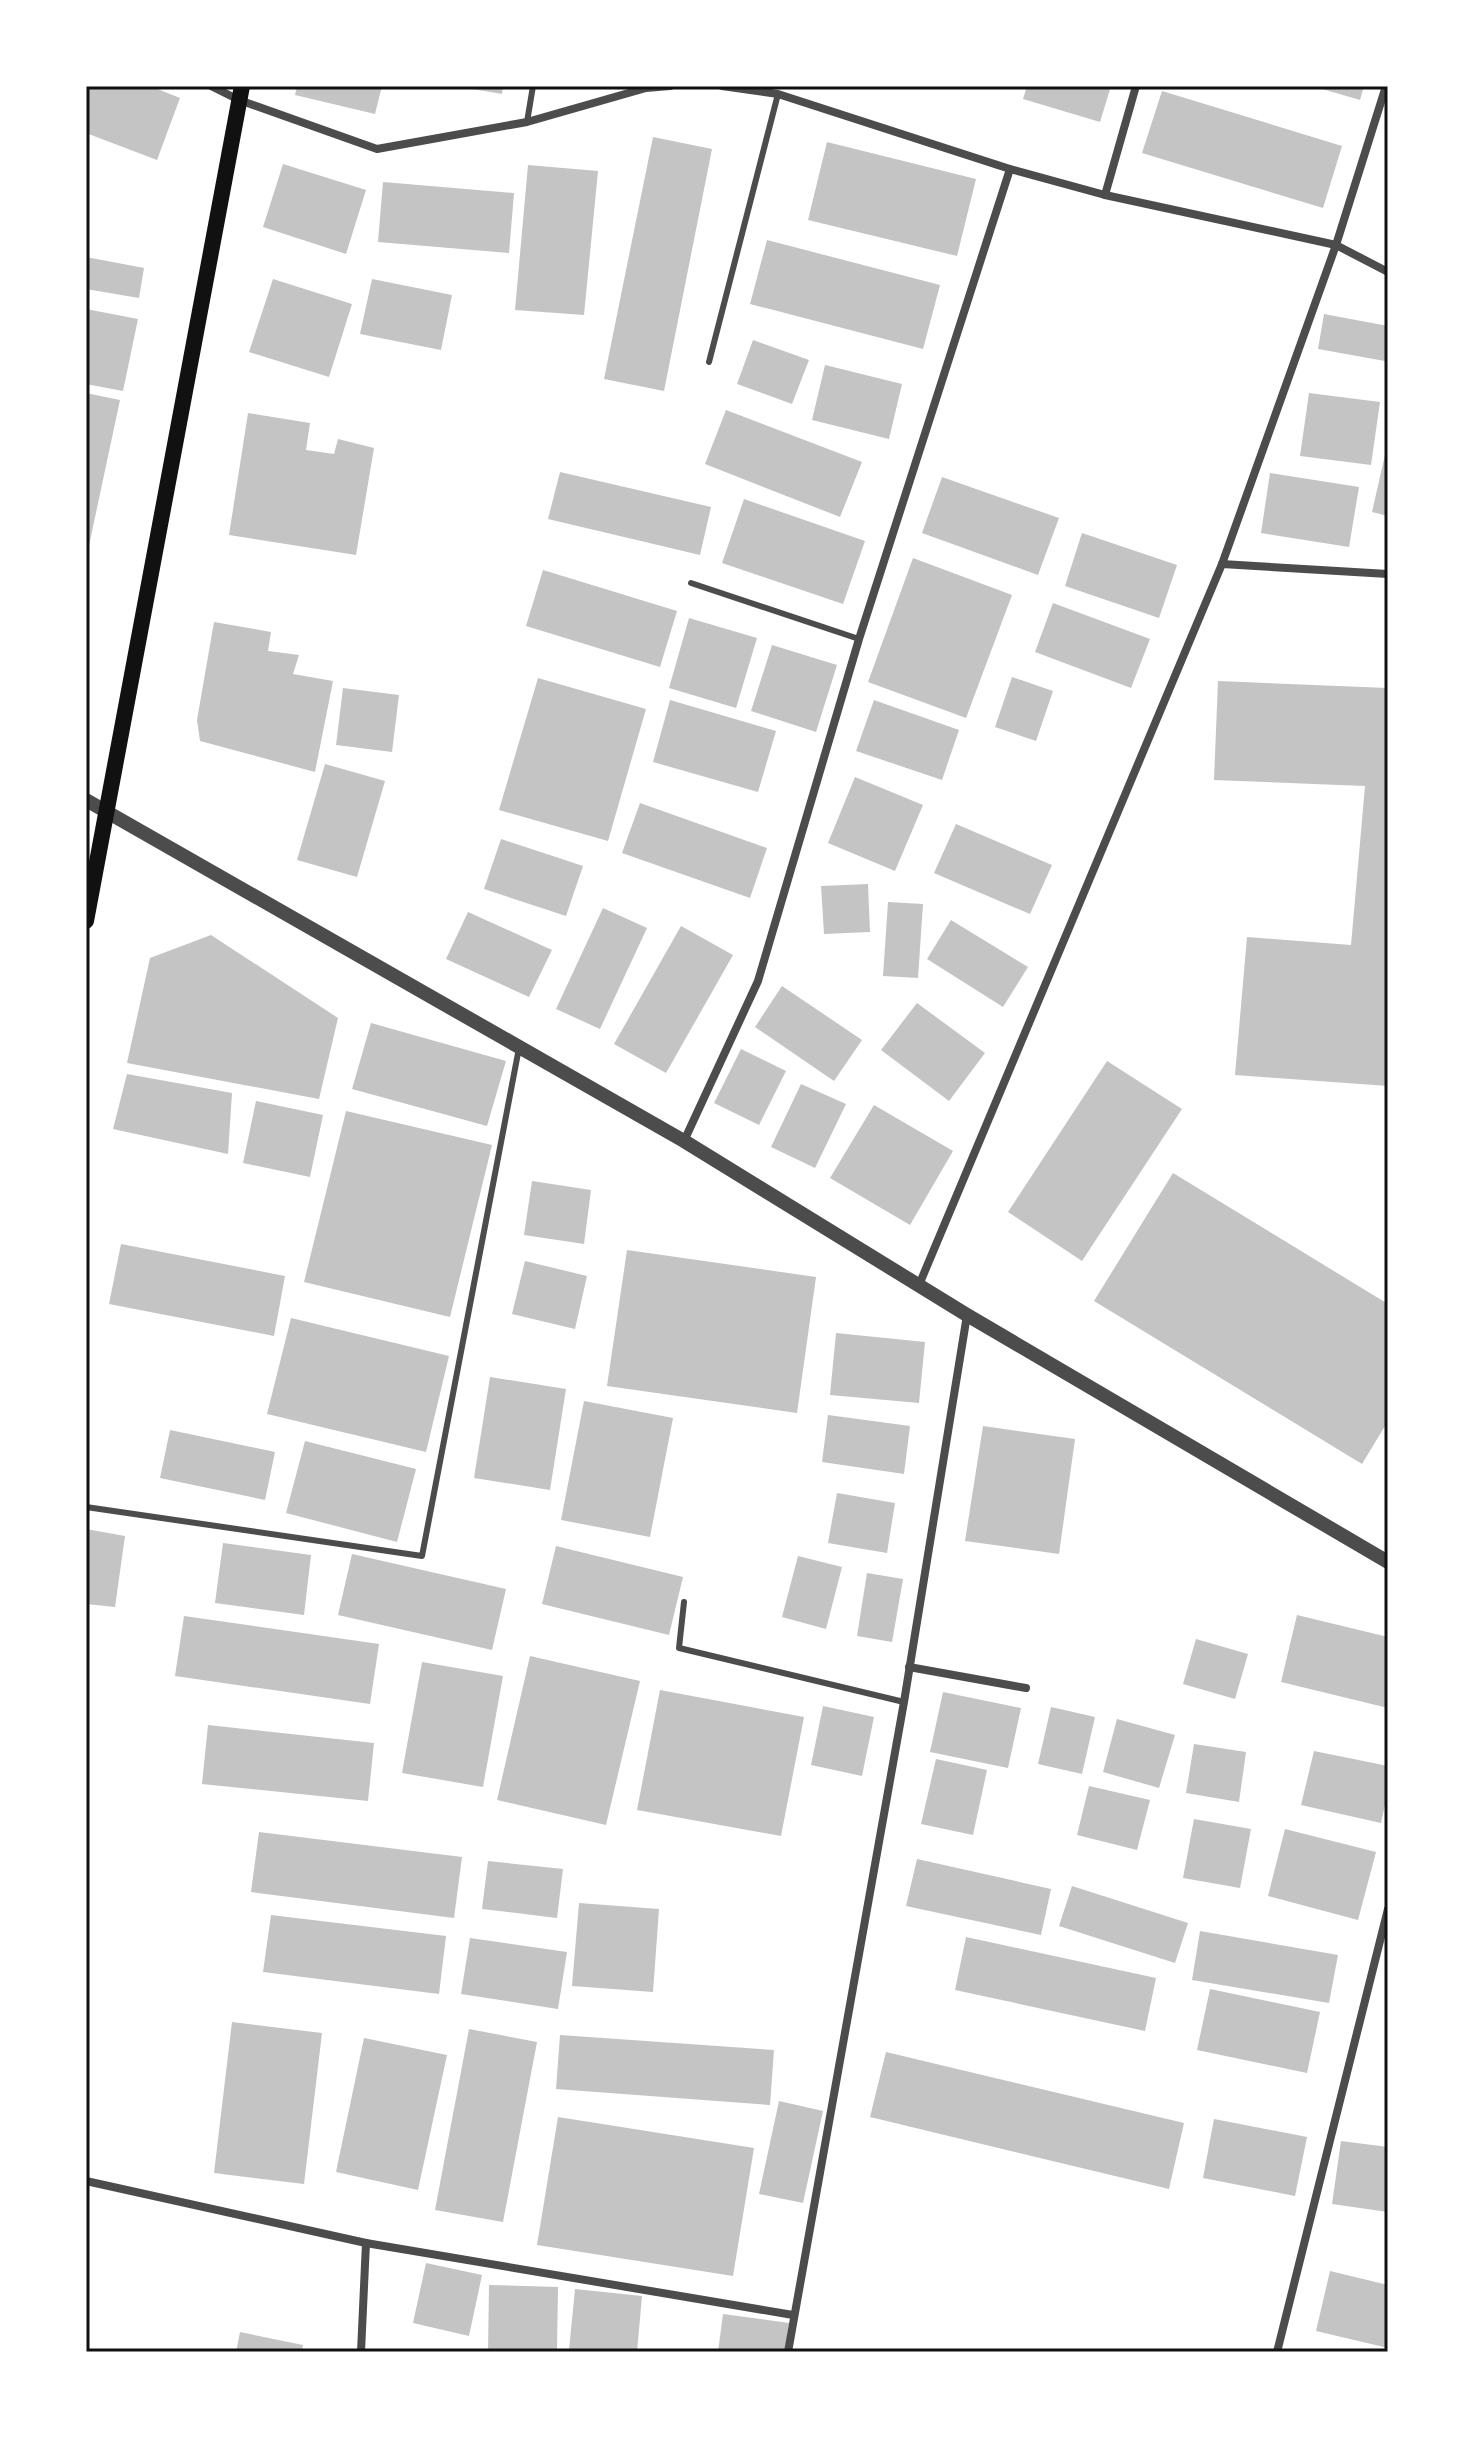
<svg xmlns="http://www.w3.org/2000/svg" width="1474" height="2438" font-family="'Public Sans',sans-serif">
<rect width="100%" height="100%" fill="#fff"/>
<g fill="#c4c4c4">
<polygon points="86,86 150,86 180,98 157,160 86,133"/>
<polygon points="297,86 382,86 375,114 295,95"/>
<polygon points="455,86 503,86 502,94"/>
<polygon points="1027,86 1111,86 1100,122 1023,99"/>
<polygon points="1312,86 1364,86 1360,100"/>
<polygon points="1162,91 1342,146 1323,208 1142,153"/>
<polygon points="653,137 712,149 664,391 604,379"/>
<polygon points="827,142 976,179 957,256 808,220"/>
<polygon points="283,164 366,190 346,254 263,227"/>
<polygon points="528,165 598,171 584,315 515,310"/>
<polygon points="383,182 514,193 509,253 378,242"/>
<polygon points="767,240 940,285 923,349 750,304"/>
<polygon points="86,257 144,268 139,298 86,289"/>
<polygon points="273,279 352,304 329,377 249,352"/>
<polygon points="372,279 452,295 441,350 360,334"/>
<polygon points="86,309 138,319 123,391 86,384"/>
<polygon points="1324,314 1388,326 1385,361 1318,349"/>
<polygon points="753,340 809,360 792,404 737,384"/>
<polygon points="825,365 902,384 889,439 812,420"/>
<polygon points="86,393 120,400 87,555 86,554"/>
<polygon points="1309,393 1380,402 1371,465 1300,456"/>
<polygon points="726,410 862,462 840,517 705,464"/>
<polygon points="248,413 310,423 306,450 334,454 338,439 374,448 356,555 229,535"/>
<polygon points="1387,446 1388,446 1388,516 1372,512"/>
<polygon points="560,472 711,507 700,555 548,519"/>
<polygon points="1270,473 1359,487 1349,547 1261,533"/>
<polygon points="942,477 1059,518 1038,575 922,533"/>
<polygon points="744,499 865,541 843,604 722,563"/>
<polygon points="1082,533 1177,565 1159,618 1065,586"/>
<polygon points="913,558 1012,595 966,718 868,682"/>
<polygon points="543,570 677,611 660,667 526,626"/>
<polygon points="1053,603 1150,639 1131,688 1035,652"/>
<polygon points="689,618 757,638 736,708 669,688"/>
<polygon points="214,622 271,632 268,651 299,655 293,674 333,681 315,772 200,741 197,720"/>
<polygon points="772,645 837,665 816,732 751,711"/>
<polygon points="1012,677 1053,691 1036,741 995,727"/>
<polygon points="538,678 646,709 608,841 499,810"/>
<polygon points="1218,681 1388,688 1388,1086 1235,1075 1247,937 1351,945 1365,786 1214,780"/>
<polygon points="343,688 399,695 392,752 336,745"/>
<polygon points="670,700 776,731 758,792 653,762"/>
<polygon points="874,700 959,730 942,780 856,751"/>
<polygon points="325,764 385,781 357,877 297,860"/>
<polygon points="855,777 923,805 895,871 828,843"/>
<polygon points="640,803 767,848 750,898 622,853"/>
<polygon points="956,824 1052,865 1030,914 934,873"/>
<polygon points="501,839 583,866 566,916 484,889"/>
<polygon points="868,884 870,932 824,934 821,886"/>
<polygon points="888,902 923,904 918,978 883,976"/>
<polygon points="603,908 647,928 600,1029 556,1009"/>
<polygon points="468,912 552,950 529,997 446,959"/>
<polygon points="951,920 1028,967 1003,1007 927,959"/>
<polygon points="681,926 733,955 666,1073 614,1044"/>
<polygon points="211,935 338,1018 319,1099 127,1063 150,958"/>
<polygon points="782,986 862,1040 834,1081 755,1027"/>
<polygon points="917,1003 985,1053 949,1101 881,1050"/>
<polygon points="371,1023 506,1061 487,1126 352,1089"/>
<polygon points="741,1049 786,1071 759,1125 714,1103"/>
<polygon points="1107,1061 1182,1109 1082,1261 1008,1212"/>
<polygon points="127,1074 232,1093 228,1154 113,1129"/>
<polygon points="801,1084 846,1104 815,1168 771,1147"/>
<polygon points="256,1101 323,1115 310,1177 243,1163"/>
<polygon points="874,1105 953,1151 910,1225 830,1178"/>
<polygon points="346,1111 492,1145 450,1317 304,1282"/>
<polygon points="1173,1173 1388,1304 1388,1421 1362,1464 1094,1301"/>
<polygon points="532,1181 591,1190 584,1244 524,1235"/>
<polygon points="121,1244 285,1276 274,1336 109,1304"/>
<polygon points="627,1250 816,1277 797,1413 607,1386"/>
<polygon points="525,1261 587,1276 575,1329 512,1314"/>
<polygon points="291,1318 449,1356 426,1452 267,1414"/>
<polygon points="836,1333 925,1342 919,1403 830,1395"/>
<polygon points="490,1377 566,1389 550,1490 474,1478"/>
<polygon points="584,1401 673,1418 650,1537 561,1520"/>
<polygon points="828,1415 910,1426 904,1474 822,1462"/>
<polygon points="983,1426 1075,1439 1059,1554 965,1541"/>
<polygon points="170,1430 275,1452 265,1500 160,1478"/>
<polygon points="305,1441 416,1469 397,1542 286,1513"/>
<polygon points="837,1493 895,1503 887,1553 828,1543"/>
<polygon points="86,1529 125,1536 115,1607 86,1604"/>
<polygon points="223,1543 311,1555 304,1615 215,1603"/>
<polygon points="556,1546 683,1577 669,1635 542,1604"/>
<polygon points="352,1554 506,1589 492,1650 338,1615"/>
<polygon points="798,1556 842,1567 826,1629 782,1617"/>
<polygon points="867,1573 903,1579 892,1642 857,1636"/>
<polygon points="1297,1615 1388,1637 1388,1708 1281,1682"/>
<polygon points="184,1616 379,1644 370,1704 175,1676"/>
<polygon points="1196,1639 1248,1654 1235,1699 1183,1684"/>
<polygon points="530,1656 640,1681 606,1825 497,1800"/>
<polygon points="422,1662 503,1676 483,1787 402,1773"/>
<polygon points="660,1690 804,1717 781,1836 637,1810"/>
<polygon points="943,1692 1021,1708 1008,1768 930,1752"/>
<polygon points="823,1706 874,1717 862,1776 811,1765"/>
<polygon points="1051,1707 1095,1717 1082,1774 1038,1764"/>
<polygon points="1117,1719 1175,1735 1159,1788 1103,1772"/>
<polygon points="208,1725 374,1743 368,1801 202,1784"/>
<polygon points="1194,1744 1246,1752 1239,1802 1186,1793"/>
<polygon points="1314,1751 1388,1766 1388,1791 1381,1823 1301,1805"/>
<polygon points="936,1759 987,1770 973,1835 921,1824"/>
<polygon points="1089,1786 1150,1800 1137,1850 1077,1835"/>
<polygon points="1194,1819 1251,1829 1240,1888 1183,1878"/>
<polygon points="1285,1829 1376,1852 1358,1920 1268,1896"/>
<polygon points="259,1832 462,1857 454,1918 251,1892"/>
<polygon points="917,1859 1051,1889 1041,1935 906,1906"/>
<polygon points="488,1861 563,1869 557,1918 482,1909"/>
<polygon points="1072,1886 1188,1923 1175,1963 1059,1926"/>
<polygon points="579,1903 659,1909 653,1992 572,1986"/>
<polygon points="271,1915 446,1936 439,1994 263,1972"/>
<polygon points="1200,1931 1338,1955 1329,2003 1192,1980"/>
<polygon points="966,1937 1156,1978 1145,2031 955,1990"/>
<polygon points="470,1938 567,1952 558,2009 461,1994"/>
<polygon points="1210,1989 1320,2012 1307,2073 1197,2050"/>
<polygon points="232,2022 322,2033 304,2184 214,2173"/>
<polygon points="469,2029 537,2042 503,2222 435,2210"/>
<polygon points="560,2035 774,2050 770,2105 556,2089"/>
<polygon points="364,2038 447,2055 418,2190 336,2172"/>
<polygon points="886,2052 1184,2123 1169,2189 870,2117"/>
<polygon points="779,2101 823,2111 803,2203 759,2194"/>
<polygon points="558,2117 754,2148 733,2276 537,2245"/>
<polygon points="1214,2119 1307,2137 1295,2196 1203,2178"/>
<polygon points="1341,2141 1388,2147 1388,2212 1332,2204"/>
<polygon points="426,2263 482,2275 469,2336 413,2323"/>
<polygon points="1330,2271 1388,2285 1388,2348 1316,2331"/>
<polygon points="489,2285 558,2287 557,2352 488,2352"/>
<polygon points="575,2289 642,2296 637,2352 569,2350"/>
<polygon points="723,2314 789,2323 785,2352 718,2352"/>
<polygon points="240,2332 303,2345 302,2352 236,2352"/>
</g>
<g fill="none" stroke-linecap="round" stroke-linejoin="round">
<g stroke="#4c4c4c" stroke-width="6">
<polyline points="527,122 533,86"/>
<polyline points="709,362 778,94"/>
<polyline points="691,583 859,639"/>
<polyline points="86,1507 422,1556 519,1048"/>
<polyline points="684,1602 679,1648 904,1702"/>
</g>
<g stroke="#4c4c4c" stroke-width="8">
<polyline points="211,86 239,100 377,149 527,122 646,88 670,86"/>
<polyline points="722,86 778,94 1010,169"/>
<polyline points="1105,195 1136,86"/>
<polyline points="1222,564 1388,574"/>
<polyline points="684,1141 758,981 859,639 1010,169 1105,195 1336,245 1386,86"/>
<polyline points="919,1285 1222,564 1336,245 1388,272"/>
<polyline points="909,1667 1026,1688"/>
<polyline points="86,2181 366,2243 793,2315"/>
<polyline points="361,2352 366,2243"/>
<polyline points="788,2352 904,1702 967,1315"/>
<polyline points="1277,2352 1388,1909"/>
</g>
<polyline stroke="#4c4c4c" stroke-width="14" points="86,800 684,1141 967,1315 1388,1562"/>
<polyline stroke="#111" stroke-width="16" points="86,921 242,86"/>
</g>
<rect width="1474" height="2438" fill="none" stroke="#ffffff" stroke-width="176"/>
<rect x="88" y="88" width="1298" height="2262" fill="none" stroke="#111" stroke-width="3"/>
</svg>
